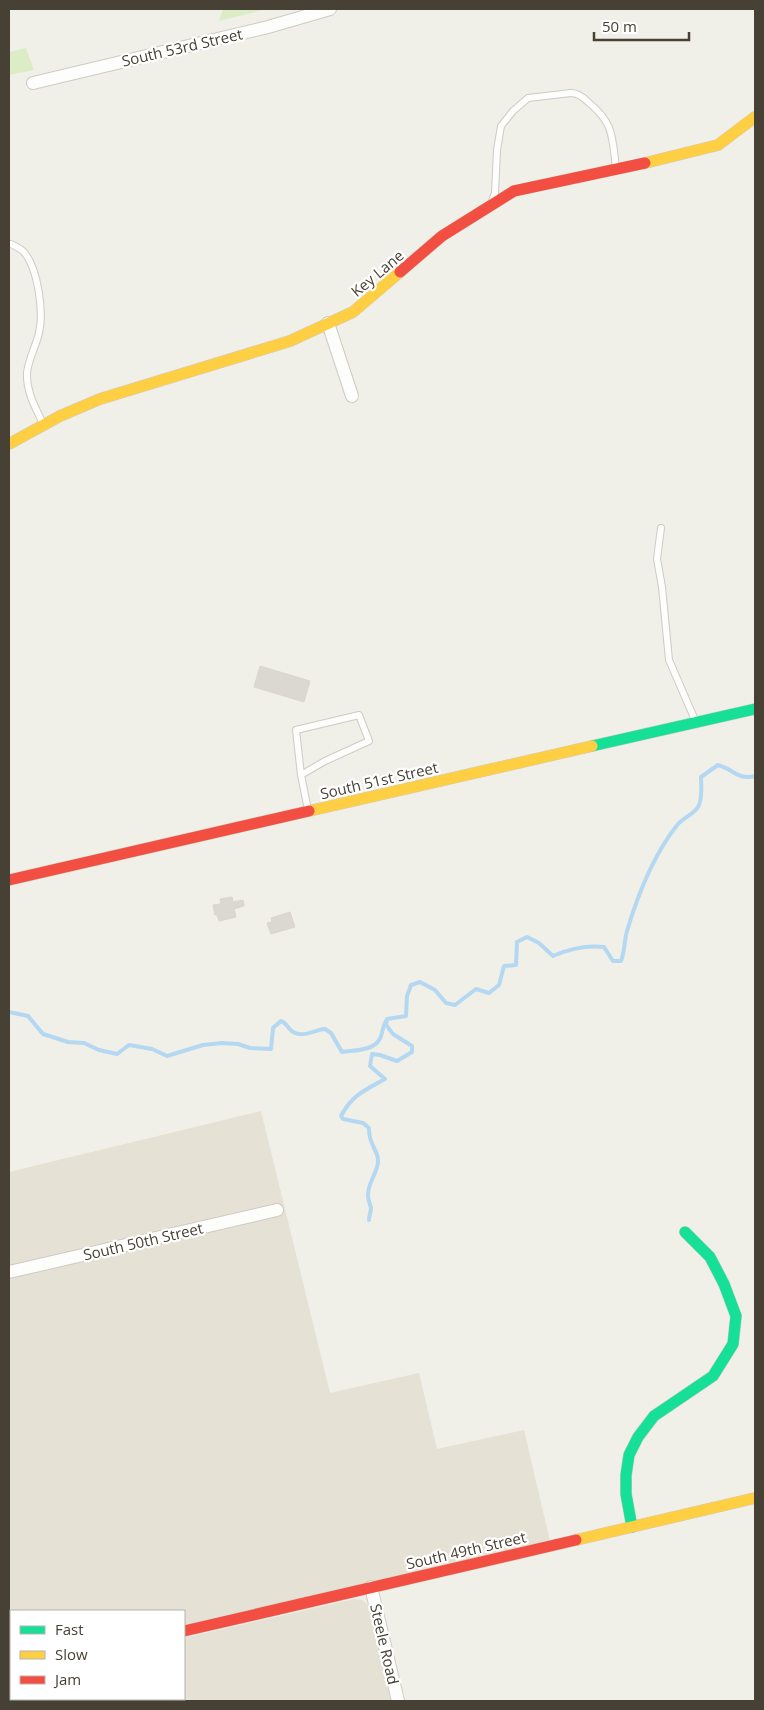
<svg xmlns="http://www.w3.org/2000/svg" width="764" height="1710" font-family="'Open Sans',sans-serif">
<rect width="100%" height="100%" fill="#f0efe8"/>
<g fill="#e5e1d5">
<polygon points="261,1111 330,1393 419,1373 437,1449 524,1430 550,1541 184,1625 184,1611 11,1611 11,1665 9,1666 9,1172"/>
<polygon points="354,1599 362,1600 370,1606 395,1701 9,1701 9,1680 11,1679 11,1699 184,1699 184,1638"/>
</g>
<g fill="#dcedc6">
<polygon points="223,9 267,9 219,21"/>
<polygon points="26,48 34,70 9,75 9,52"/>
</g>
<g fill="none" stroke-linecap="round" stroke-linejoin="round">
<g stroke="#b5d8f2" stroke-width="4">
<path d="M9,1012l19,4 15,18 25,8 16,1 15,7 18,4 12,-9 23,4 15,7 36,-11 19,-2 16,1 12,4 21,1 2,-21 8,-7c6,2 7,8 12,11 10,6 21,-2 32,-3l6,4 11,19c11,-2 31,-1 37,-12 4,-5 3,-13 7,-19"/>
<path d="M369,1220c0,-4 2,-8 2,-12 -1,-4 -3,-8 -3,-12 -1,-12 9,-22 10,-34 1,-12 -10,-17 -9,-34l-6,-5 -20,-4 -2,-3c11,-21 24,-26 44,-37l-15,-13 2,-12 8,1 17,6 15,-9v-6l-19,-12 -7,-9 1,-6 19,-3 1,-20 4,-11 9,-3 15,8 11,13 9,2 21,-16 13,4 10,-8 5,-19 12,-1 1,-23 10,-5 12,6 14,13c16,-7 33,-11 51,-9l9,14h8c4,-10 3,-20 6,-30 11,-37 26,-76 51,-107 5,-6 16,-10 20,-17 5,-8 3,-22 3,-30l17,-12c17,5 19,15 37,11"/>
</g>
</g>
<g fill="#dad8d1" stroke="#d9d6ce">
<polygon points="260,666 310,681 304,702 254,687"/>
<polygon points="232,897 233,902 243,900 244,906 234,909 236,917 219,921 217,915 215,915 213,905 221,904 220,899"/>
<polygon points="290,912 295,927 271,934 267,923 272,922 271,918"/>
</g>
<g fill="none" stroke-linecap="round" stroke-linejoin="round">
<g stroke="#cdcbc4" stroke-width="8">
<g id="lane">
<path d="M492,201l3,-8 2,-43 4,-24 12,-15 15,-13 43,-5c7,0 12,4 17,9 26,21 24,34 28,66"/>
<path d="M9,244h2c4,2 10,5 13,8 14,17 20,60 15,81 -3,13 -11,27 -12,40 -1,19 9,35 16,51"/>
<polyline points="661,528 657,559 662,587 669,660 695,720"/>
<polyline points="301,775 325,761 369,741 359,715 296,730 301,775 308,810"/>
</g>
</g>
<g stroke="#cdcbc4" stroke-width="14">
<g id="street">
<polyline points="33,83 268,27 330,9"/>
<polyline points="328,323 352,396"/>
<polyline points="9,1272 277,1210"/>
<polyline points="371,1587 398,1701"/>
</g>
</g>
<g stroke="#d0ccbf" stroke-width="12">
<g id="fast">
<polyline points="592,746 755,709"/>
<polyline points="632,1527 626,1494 626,1475 629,1455 638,1437 654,1416 713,1376 733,1344 736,1316 724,1284 710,1257 685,1232"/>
</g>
</g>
<g stroke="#d0ccbf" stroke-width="12">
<g id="slow">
<polyline points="645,163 718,145 755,117"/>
<polyline points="9,444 60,416 100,399 290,341 353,312 400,272"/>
<polyline points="309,811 592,746"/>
<polyline points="576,1540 755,1498"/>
<polyline points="9,1671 11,1671"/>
</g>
</g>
<g stroke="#d0ccbf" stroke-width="12">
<g id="jam">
<polyline points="400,272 442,236 514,191 645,163"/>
<polyline points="9,880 309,811"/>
<polyline points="184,1631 576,1540"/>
</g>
</g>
<use href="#lane" stroke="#fdfdfc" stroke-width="6"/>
<use href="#street" stroke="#fdfdfc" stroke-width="12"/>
<use href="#fast" stroke="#16e098" stroke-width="11"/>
<use href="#slow" stroke="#ffcf43" stroke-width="11"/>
<use href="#jam" stroke="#f24e42" stroke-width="11"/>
</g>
<g text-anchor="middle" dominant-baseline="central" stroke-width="4.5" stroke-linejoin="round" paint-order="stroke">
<g font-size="15" fill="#474034" stroke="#fff">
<text transform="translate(182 47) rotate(-13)">South 53rd Street</text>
<text transform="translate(377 273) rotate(-40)">Key Lane</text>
<text transform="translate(379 780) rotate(-13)">South 51st Street</text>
<text transform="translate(143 1241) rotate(-13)">South 50th Street</text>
<text transform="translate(466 1550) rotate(-13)">South 49th Street</text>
<text transform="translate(385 1644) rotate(77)">Steele Road</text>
</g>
</g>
<rect width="764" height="1710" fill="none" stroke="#474034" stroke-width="20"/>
<rect x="10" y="1610" width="175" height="90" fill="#ffffff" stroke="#b5b3ae"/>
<rect x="20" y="1626" width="25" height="8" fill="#16e098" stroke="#b5b3ae"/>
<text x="55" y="1635" font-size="15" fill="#474034">Fast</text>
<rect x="20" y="1651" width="25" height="8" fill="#ffcf43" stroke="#b5b3ae"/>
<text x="55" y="1660" font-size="15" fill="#474034">Slow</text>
<rect x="20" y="1676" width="25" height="8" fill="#f24e42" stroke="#b5b3ae"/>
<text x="55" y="1685" font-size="15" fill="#474034">Jam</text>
<path d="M594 32v8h95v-8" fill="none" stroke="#474034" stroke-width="2.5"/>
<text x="602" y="32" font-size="15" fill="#474034" stroke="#ffffff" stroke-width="4" paint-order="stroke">50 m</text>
</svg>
